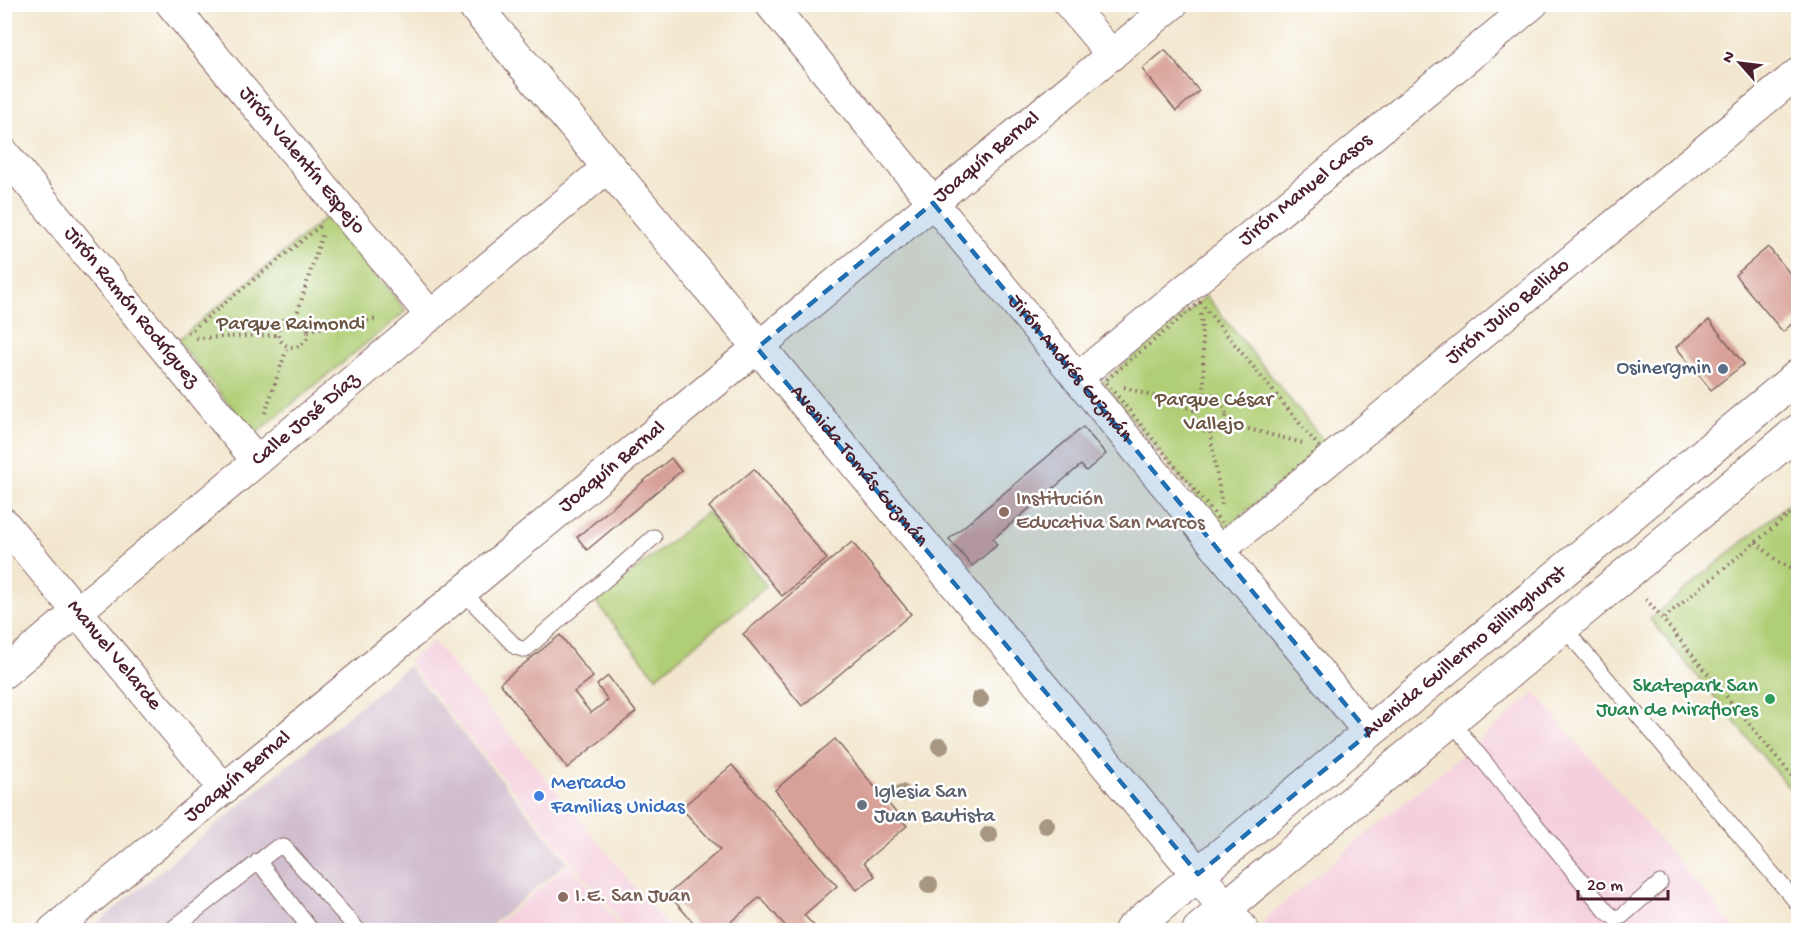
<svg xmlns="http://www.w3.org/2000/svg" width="1803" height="935" font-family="'Gochi Hand',sans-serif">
<rect width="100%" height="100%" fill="#fff"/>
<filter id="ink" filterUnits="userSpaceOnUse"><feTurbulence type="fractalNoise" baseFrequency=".0167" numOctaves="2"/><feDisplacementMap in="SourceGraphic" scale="12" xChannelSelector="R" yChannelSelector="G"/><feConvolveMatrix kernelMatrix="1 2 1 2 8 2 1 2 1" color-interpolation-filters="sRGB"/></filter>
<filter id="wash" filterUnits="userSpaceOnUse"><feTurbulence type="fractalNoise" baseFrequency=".008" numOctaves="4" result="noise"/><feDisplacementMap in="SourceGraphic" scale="24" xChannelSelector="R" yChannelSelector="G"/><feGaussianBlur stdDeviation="1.35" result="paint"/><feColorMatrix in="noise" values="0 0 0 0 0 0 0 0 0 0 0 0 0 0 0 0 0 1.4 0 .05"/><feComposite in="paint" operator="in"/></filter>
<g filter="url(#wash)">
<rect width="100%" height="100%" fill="#f2e7ce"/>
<g fill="#f4cfdd">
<polygon points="433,641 670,930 628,930 408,662"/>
<polygon points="1535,693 1736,930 1265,930 1264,920"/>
<polygon points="570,864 624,930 489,930"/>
</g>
<polygon fill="#d0bdcd" points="408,666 568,862 485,930 89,930"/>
<g fill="#b0ce75" stroke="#7d7650" stroke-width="1.5">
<polygon points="329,215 406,311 254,435 177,340"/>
<polygon points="1206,296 1327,445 1223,530 1102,382"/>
<polygon points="1798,496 1798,799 1650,619"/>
<polygon points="707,512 767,586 656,677 596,602"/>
</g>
<g id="blocks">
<g fill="#d8a198">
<polygon points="1165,50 1199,91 1176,111 1142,69"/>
<polygon points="1768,247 1798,283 1798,318 1783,332 1735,275"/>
<polygon points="1709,320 1744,364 1711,390 1676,347"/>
<polygon points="1083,427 1106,454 1086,471 1081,465 993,539 997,545 972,566 949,539"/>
<polygon points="671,458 681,471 587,550 577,537"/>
<polygon points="754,469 827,559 782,596 709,507"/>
<polygon points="852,542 911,614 802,706 743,634"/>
<polygon points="560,635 593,677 574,692 591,713 608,700 597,685 608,676 636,712 567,768 500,683"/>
<polygon points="835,739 907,826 864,862 875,876 857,890 775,790"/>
<polygon points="732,765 837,886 804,915 818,930 789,930 760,897 721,930 700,930 668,894 720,850 681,808"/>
</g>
</g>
</g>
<g filter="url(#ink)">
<use href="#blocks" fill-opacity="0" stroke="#856564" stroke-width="1.5"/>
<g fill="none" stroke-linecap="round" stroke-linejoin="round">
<g stroke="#856564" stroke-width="17">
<g id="lane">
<polyline points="463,592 516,647 525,650 654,537"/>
<polyline points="1563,627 1798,904"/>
<polyline points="1451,721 1607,912 1615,918 1622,916 1660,883"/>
<polyline points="258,861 311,930"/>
<polyline points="171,930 276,848 284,847 358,930"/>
</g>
</g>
<g stroke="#856564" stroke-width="32">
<g id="street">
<path id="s1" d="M171,4l260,312"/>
<path id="s2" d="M770,4l599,729"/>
<polyline points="1069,4 1112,55"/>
<path id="s3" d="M4,153l253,308"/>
<path id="s4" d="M1077,378l456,-374"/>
<path id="s5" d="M4,523l220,266"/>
<path id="s6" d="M1219,551l579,-478"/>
<path id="s7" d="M4,673l604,-506"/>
<path id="s8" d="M53,930l1120,-926"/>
</g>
</g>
<g stroke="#856564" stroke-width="35">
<g id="secondary">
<path id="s9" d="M473,4l725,870 44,56"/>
<path id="s10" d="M1131,930l667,-554"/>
<polyline points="1199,930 1798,431"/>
</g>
</g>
<g stroke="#856564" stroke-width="4" stroke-dasharray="1.5 4.5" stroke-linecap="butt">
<polygon points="1200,302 1320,448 1225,527 1105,381"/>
<polyline points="1201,314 1205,400"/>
<polyline points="296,317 323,232"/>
<circle cx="293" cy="332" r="15"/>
<polyline points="308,330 378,319"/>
<polyline points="188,333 320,226"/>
<polyline points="196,338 279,335"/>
<polyline points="1124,387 1195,410"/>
<circle cx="1210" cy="416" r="16"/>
<polyline points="265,413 288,345"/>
<polyline points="1225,423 1303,443"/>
<polyline points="1210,432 1222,506"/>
<polyline points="1756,542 1777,561 1798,571"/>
<polyline points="1646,599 1798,783"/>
<polyline points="1664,618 1798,507"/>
</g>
<use href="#lane" stroke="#fff" stroke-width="15"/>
<use href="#street" stroke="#fff" stroke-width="30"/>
<use href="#secondary" stroke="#fff" stroke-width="33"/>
</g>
<g fill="#a79680">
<circle cx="980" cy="699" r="9"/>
<circle cx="940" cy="746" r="9"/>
<circle cx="902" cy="793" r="9"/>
<circle cx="1046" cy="825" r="9"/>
<circle cx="989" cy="835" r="9"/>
<circle cx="929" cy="885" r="9"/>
</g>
</g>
<path fill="#1f6fb2" fill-opacity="0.2" stroke="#1f6fb2" stroke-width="4.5" stroke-dasharray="12 8" stroke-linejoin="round" d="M933,203l436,530 -171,141 -441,-526z"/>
<circle fill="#5c6f8a" stroke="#fff" stroke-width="2" cx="1723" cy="369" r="6"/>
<g fill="#8d6e63" stroke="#fff" stroke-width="2">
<circle cx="1004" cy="512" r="6"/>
<circle cx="563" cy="897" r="6"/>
</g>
<circle fill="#2e9e5b" stroke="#fff" stroke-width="2" cx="1770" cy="699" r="6"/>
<circle fill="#3f7fe0" stroke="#fff" stroke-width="2" cx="539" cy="796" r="6"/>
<circle fill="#6b7280" stroke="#fff" stroke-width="2" cx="862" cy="805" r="6"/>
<g text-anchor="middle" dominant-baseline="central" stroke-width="5" stroke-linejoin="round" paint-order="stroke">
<g font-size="21" fill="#4a1f2b" stroke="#fff">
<text stroke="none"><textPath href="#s8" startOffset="1212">Joaquín Bernal</textPath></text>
<text stroke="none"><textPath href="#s1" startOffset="204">Jirón Valentín Espejo</textPath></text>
<text stroke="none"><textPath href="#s4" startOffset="296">Jirón Manuel Casos</textPath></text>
<text stroke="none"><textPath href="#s3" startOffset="200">Jirón Ramón Rodríguez</textPath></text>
<text stroke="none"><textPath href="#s6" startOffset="375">Jirón Julio Bellido</textPath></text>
<text stroke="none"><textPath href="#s2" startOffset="472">Jirón Andrés Guzmán</textPath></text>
<text stroke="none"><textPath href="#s7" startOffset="394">Calle José Díaz</textPath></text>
<text stroke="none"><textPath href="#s9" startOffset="602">Avenida Tomás Guzmán</textPath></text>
<text stroke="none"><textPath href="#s8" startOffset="726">Joaquín Bernal</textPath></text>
<text stroke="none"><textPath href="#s10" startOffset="434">Avenida Guillermo Billinghurst</textPath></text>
<text stroke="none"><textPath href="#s5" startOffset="172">Manuel Velarde</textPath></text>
<text stroke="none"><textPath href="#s8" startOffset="240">Joaquín Bernal</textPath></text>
</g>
<g font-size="21" fill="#695441" stroke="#fff">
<text x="291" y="325">Parque Raimondi</text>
<text x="1214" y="401">Parque César<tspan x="1214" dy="24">Vallejo</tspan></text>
</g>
<g font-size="21" fill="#4e5e75" stroke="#fff" text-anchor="end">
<text x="1711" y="369">Osinergmin</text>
</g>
<g font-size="21" fill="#785e54" stroke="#fff" text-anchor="start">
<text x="1016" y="500">Institución<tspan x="1016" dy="24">Educativa San Marcos</tspan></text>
<text x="575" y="897">I.E. San Juan</text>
</g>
<g font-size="21" fill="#27864d" stroke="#fff" text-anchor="end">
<text x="1758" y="687">Skatepark San<tspan x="1758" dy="24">Juan de Miraflores</tspan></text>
</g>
<g font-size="21" fill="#366cbe" stroke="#fff" text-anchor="start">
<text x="551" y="784">Mercado<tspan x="551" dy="24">Familias Unidas</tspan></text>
</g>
<g font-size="21" fill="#5b616d" stroke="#fff" text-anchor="start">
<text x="874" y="793">Iglesia San<tspan x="874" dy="24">Juan Bautista</tspan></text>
</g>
</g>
<rect width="1803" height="935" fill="none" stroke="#fff" stroke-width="24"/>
<g transform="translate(1740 63) rotate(298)" stroke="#ffffff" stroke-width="4.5" paint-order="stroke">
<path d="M0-4.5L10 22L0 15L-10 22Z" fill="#4a1f2b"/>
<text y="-9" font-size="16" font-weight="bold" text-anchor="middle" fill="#4a1f2b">N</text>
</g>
<path d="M1578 890v9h90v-9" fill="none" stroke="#4a1f2b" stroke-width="3"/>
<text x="1587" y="890" font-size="18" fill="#4a1f2b" stroke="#ffffff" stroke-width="4.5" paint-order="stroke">20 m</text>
</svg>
